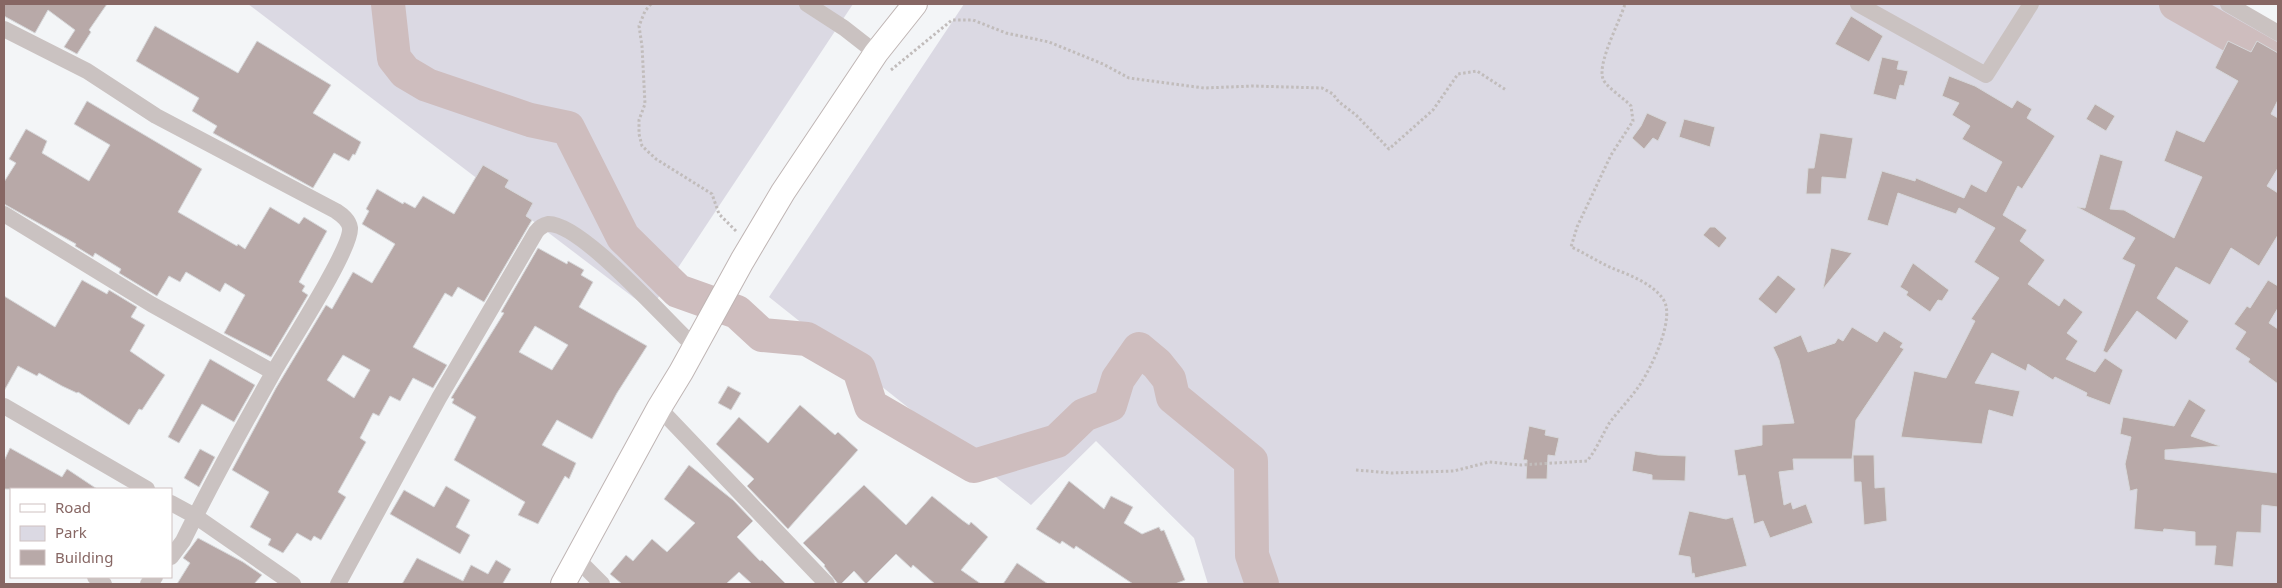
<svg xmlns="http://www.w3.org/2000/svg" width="2282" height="588" font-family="'Noto Sans',sans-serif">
<rect width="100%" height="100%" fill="#f3f5f7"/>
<g fill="#dbd9e3">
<polygon points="248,4 853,4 650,310"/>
<polygon points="964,4 2225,4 2278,37 2278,584 1208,584 1194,538 1096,441 1031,505 769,297"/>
</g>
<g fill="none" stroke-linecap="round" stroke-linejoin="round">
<g stroke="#cebdbe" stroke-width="34">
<polyline points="388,4 394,58 405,72 427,85 530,120 568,128 623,237 678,291 737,312 762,335 807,339 859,369 871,406 974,466 1057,441 1084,415 1110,405 1118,379 1139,349 1157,364 1169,379 1173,397 1251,461 1252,555 1262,584"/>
<polyline points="2176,4 2278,62"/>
</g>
</g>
<g fill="#b8a9a8" stroke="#d6d7d9" fill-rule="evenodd">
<polygon points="4,4 107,4 89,30 91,32 77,54 64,47 75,30 48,10 35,33 4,16"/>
<polygon points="1851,16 1883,36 1869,62 1835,44"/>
<polygon points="155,26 238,73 257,41 331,85 313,113 361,142 355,155 353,154 349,161 334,153 313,188 213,133 217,126 192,111 199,98 136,61"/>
<polygon points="2228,41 2251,52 2257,41 2278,53 2278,100 2271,114 2278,118 2278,168 2267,186 2278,193 2278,235 2259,266 2231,248 2210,285 2176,267 2157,298 2189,321 2176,340 2137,311 2107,353 2103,351 2135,265 2122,259 2135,238 2077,207 2085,208 2100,154 2123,161 2110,209 2124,210 2174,238 2202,177 2164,161 2176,130 2204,142 2238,81 2215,68"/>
<polygon points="1882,57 1899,61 1897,69 1908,71 1904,86 1900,85 1896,100 1873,94"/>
<polygon points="1949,76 1975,86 2012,108 2017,100 2032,109 2027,118 2055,136 2022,189 2018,186 2003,215 2027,230 2020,241 2045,260 2028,284 2059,306 2064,298 2083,312 2067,333 2078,341 2066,359 2095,372 2105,358 2123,370 2110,405 2086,396 2087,393 2055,377 2053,380 2028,364 2026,371 1992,353 1975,383 2020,391 2013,417 1989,410 1982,444 1901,437 1914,371 1946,378 1975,321 1971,319 1999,278 1974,262 1995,228 1959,208 1956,214 1898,193 1888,226 1867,220 1882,171 1915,181 1916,178 1964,198 1971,184 1986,192 2002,162 1962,139 1970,126 1952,115 1959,103 1942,96"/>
<polygon points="87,101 202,169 178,212 237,246 238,244 245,249 270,207 299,224 304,217 327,231 299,282 305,286 302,291 308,295 271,357 224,333 245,295 225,283 220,292 186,272 180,282 169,276 157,296 119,273 121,269 95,253 93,257 75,246 76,244 4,204 4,182 16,163 9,159 26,129 47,141 42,153 89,181 110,145 74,124"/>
<polygon points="2095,104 2115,116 2106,131 2086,119"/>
<polygon points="1647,113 1667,122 1658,141 1653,138 1644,149 1632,138 1641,126"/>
<polygon points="1684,119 1715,127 1710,147 1679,137"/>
<polygon points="1820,133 1853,138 1846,179 1822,177 1821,194 1806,194 1808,168 1814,168"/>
<path d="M483,165l26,15 -4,7 28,16 -7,13 6,4 -48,82 -26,-15 -6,10 -7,-4 -32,54 34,18 -14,23 -20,-10 -13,23 -10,-5 -11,20 -6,-3 -13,25 6,4 -28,50 8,5 -25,43 -7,-4 -3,5 -14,-8 -14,20 -15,-8 3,-6 -21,-12 19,-35 -37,-22 44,-82 50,-83 6,4 21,-37 19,11 23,-39 -33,-20 7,-13 -3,-2 11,-20 26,15 1,-2 11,6 8,-12 31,18zM343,355l27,15 -16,28 -27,-18z"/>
<polygon points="1710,227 1715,227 1727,238 1719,248 1703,235"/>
<path d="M538,248l29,16 1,-3 16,9 -3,5 12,7 -14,25 68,39 -30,47 -25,46 -35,-19 -15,25 34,18 -7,16 -4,-3 -27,48 -20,-9 7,-13 -71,-42 22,-43 -24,-14 2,-4 -3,-1 53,-85 -3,-1zM535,326l33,19 -16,25 -33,-18z"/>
<polygon points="1831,248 1852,253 1823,289"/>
<polygon points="1913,263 1949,290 1942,301 1938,300 1930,312 1906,295 1908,292 1900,287"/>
<polygon points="1778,275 1796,289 1776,314 1758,299"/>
<polygon points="82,280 107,294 109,290 137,307 131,317 145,325 130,351 165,375 142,410 139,409 129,425 78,392 77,393 62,386 39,373 37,376 18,366 4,391 4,296 55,327"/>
<polygon points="2268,280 2278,286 2278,308 2269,323 2278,329 2278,384 2248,362 2250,359 2235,349 2246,332 2234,324 2247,306 2250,308"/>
<polygon points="1852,327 1877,342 1884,331 1903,343 1900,347 1904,349 1856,420 1852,459 1793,459 1794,470 1779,472 1784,505 1791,502 1793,509 1806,504 1813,523 1770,538 1763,521 1754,524 1745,475 1738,476 1734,450 1762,445 1762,425 1794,423 1779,360 1773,347 1801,335 1808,352 1835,343 1838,338 1843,341"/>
<polygon points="210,359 255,385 234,422 202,404 179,443 168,437"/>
<polygon points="728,386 741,393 731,410 718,403"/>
<polygon points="2189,399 2206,410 2191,436 2220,446 2165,450 2165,459 2278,473 2278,507 2262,505 2261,533 2237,532 2233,567 2214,565 2216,546 2195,546 2195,532 2164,529 2163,532 2134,529 2137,489 2130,491 2125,464 2131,437 2120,434 2123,417 2174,426"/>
<polygon points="800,405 835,435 838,432 858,450 788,529 747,486 754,479 716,444 739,417 768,443"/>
<polygon points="1529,426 1546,430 1545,435 1559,438 1555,456 1548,455 1547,479 1526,479 1527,460 1523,460"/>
<polygon points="10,448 62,477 67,469 97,489 4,489 4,461"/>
<polygon points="200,449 215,457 199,487 184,478"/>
<polygon points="1635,451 1658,455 1686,456 1685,481 1652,480 1652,475 1632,471"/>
<polygon points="1853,455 1874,455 1875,488 1885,487 1887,521 1864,525 1861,482 1854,482"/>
<polygon points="689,465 733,500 753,521 737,537 760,561 762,560 786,584 752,584 739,572 726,584 622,584 610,574 626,555 633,561 652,539 667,552 695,523 664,499"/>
<polygon points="1069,481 1104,509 1111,496 1133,507 1124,523 1142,534 1159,527 1161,531 1164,530 1185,580 1175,584 1133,584 1076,546 1074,549 1062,541 1060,544 1036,529"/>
<polygon points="864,485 906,525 932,496 962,520 969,525 971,522 988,537 961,570 981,584 935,584 913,565 911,568 896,554 866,584 854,571 841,584 838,584 824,566 825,565 803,543"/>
<polygon points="446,486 470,500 456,527 470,535 460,554 390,514 404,490 434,507"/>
<polygon points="1689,511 1726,519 1733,517 1747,566 1695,578 1694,573 1692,574 1690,557 1678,555"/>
<polygon points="198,538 243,562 262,575 254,584 177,584 190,563 183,558"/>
<polygon points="417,558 463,581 471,565 488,574 496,560 511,569 503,583 505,584 402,584"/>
<polygon points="1017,563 1048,584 1003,584"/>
</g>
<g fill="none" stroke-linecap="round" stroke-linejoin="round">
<g stroke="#bfb5b4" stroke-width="26">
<polyline id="secondary" points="563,584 659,408 681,372 742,261 783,192 876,53 915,4"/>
</g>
<g stroke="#c1bcbb" stroke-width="3" stroke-dasharray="2.5 2.5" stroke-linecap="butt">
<polyline points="651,4 645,11 639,26 642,46 645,104 639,120 639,134 642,146 656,159 712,194 719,214 736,231"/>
<polyline points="891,70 952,20 973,20 1006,33 1049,42 1103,64 1129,78 1204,88 1253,86 1322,88 1333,94 1339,102 1356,115 1389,149 1433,110 1458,74 1477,71 1506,90"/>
<path d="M1356,470l35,3 63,-2 35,-9 32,3 66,-4c10,-12 15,-26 23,-39 10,-13 22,-25 31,-39 11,-17 35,-66 22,-84 -11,-16 -34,-24 -51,-31 -14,-6 -27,-15 -41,-21l6,-20 34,-72 22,-34 -2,-15c-6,-7 -25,-19 -28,-27 -6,-16 17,-58 22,-75"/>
</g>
<g stroke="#cac2c1" stroke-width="16">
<polyline points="807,4 844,28 876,53"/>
<polyline points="1858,4 1986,75 2031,4"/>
<polyline points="2228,4 2278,33"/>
<path d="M4,29l83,42 69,45 180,95c6,4 13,9 14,17 2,21 -63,120 -77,145 -31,55 -62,111 -90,168l-12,16"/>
<polyline points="4,214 151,304 273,372"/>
<polyline points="4,406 147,489"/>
<polyline points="659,408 827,584"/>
<polyline points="171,503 195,516 293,584"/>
<polyline points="576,558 602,584"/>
<polyline points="95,577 104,584"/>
<polyline points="148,584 155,577"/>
<path d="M338,584l101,-186 97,-166c3,-4 7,-7 12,-8 33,-2 120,99 147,123"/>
</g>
<use href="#secondary" stroke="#fff" stroke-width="24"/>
</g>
<rect width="2282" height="588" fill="none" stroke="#876764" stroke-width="10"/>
<rect x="10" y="488" width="162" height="90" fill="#ffffff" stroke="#cfc2c1"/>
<rect x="20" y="504" width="25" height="8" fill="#ffffff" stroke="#cfc2c1"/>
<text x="55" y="513" font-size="15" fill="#876764">Road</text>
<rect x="20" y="526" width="25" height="15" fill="#dbd9e3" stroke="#cfc2c1"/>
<text x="55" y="538" font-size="15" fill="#876764">Park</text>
<rect x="20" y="550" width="25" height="15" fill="#b8a9a8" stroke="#cfc2c1"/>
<text x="55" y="563" font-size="15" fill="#876764">Building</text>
</svg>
